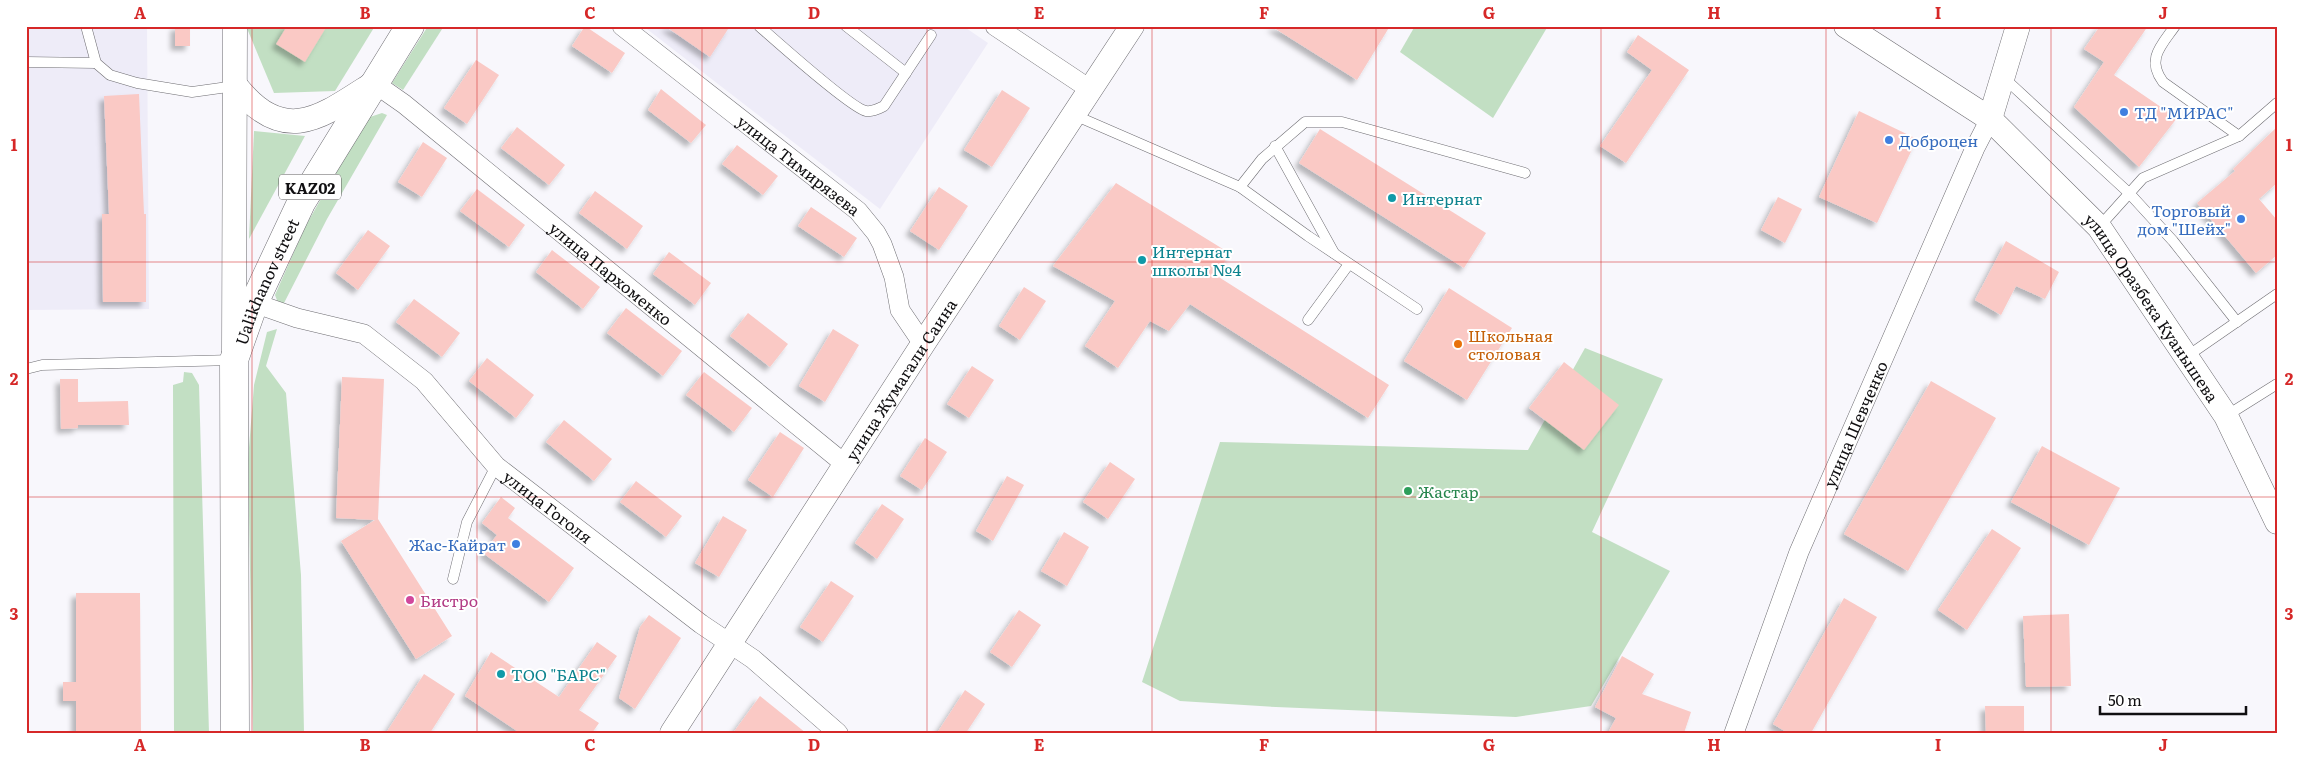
<svg xmlns="http://www.w3.org/2000/svg" width="2303" height="759" font-family="Literata,serif">
<defs>
<filter id="shadow"><feDropShadow dx="-4.5" dy="4.5" stdDeviation="2.5" flood-color="#0004"/></filter>
</defs>
<rect width="100%" height="100%" fill="#f8f7fc"/>
<g fill="#eeecf8">
<polygon points="26,26 147,26 149,309 26,310"/>
<polygon points="643,26 963,26 988,43 880,209"/>
</g>
<g fill="#c2dfc3">
<polygon points="246,26 375,26 335,91 274,93"/>
<polygon points="428,26 444,26 403,90 392,83"/>
<polygon points="1415,26 1548,26 1493,118 1400,52"/>
<polygon points="382,113 387,115 327,219 283,305 278,303 275,295 305,227 367,118"/>
<polygon points="254,131 305,136 249,239"/>
<polygon points="277,329 266,366 286,393 301,575 304,733 253,733 248,460 254,385 267,332"/>
<polygon points="1585,348 1663,379 1592,532 1670,571 1591,706 1516,717 1276,707 1180,701 1142,682 1220,442 1528,450"/>
<polygon points="184,372 192,373 199,385 209,733 174,733 173,385 183,382"/>
</g>
<g fill="#fac9c5" filter="url(#shadow)">
<rect x="175" y="26" width="15" height="20"/>
<polygon points="287,26 327,26 305,62 276,44"/>
<polygon points="585,26 625,53 612,73 572,46"/>
<polygon points="665,26 730,26 710,57"/>
<polygon points="1271,26 1390,26 1357,80"/>
<polygon points="2100,26 2148,26 2114,75 2177,118 2139,167 2074,107 2104,62 2084,49"/>
<polygon points="1638,35 1689,70 1626,163 1600,146 1652,70 1627,52"/>
<polygon points="476,60 499,75 467,124 444,108"/>
<polygon points="661,89 706,125 691,143 648,110"/>
<polygon points="1002,90 1030,108 992,167 964,150"/>
<polygon points="139,94 144,214 146,214 146,302 103,302 102,214 109,214 104,96"/>
<polygon points="1859,111 1917,139 1877,223 1819,197"/>
<polygon points="517,127 565,165 549,185 501,148"/>
<polygon points="2277,127 2277,183 2259,199 2277,220 2277,255 2256,273 2197,203 2235,171 2233,169"/>
<polygon points="1320,129 1486,233 1464,268 1299,163"/>
<polygon points="423,142 447,158 422,197 398,182"/>
<polygon points="737,145 778,176 763,195 722,164"/>
<polygon points="1116,183 1231,254 1214,274 1389,385 1368,418 1190,304 1169,331 1150,321 1118,368 1085,346 1115,301 1053,266"/>
<polygon points="939,187 968,206 939,250 910,231"/>
<polygon points="477,189 525,225 509,247 460,211"/>
<polygon points="595,191 643,226 627,249 579,213"/>
<polygon points="1778,197 1802,209 1785,243 1761,230"/>
<polygon points="811,207 857,238 844,257 798,226"/>
<polygon points="368,230 390,246 358,290 336,273"/>
<polygon points="2006,241 2059,272 2045,299 2016,286 2001,315 1975,300"/>
<polygon points="552,250 600,287 583,309 536,272"/>
<polygon points="669,252 711,283 695,305 653,274"/>
<polygon points="1024,287 1046,301 1020,340 999,326"/>
<polygon points="1449,288 1512,328 1467,400 1404,361"/>
<polygon points="414,299 460,333 442,357 396,322"/>
<polygon points="626,308 682,351 663,376 607,333"/>
<polygon points="748,313 788,344 770,367 730,336"/>
<polygon points="833,329 859,345 825,402 799,386"/>
<polygon points="487,358 534,395 516,418 469,381"/>
<polygon points="1564,362 1619,405 1584,450 1529,408"/>
<polygon points="972,366 994,380 969,418 947,404"/>
<polygon points="704,372 752,408 734,432 686,395"/>
<polygon points="342,377 384,379 378,519 452,636 416,659 341,541 375,520 336,518"/>
<polygon points="60,379 78,379 78,402 128,401 129,425 78,425 78,428 61,429"/>
<polygon points="1931,381 1996,418 1908,571 1844,534"/>
<polygon points="564,420 612,459 594,481 546,442"/>
<polygon points="780,432 804,448 773,497 748,480"/>
<polygon points="925,438 947,452 922,490 900,476"/>
<polygon points="2042,446 2120,488 2089,545 2011,502"/>
<polygon points="1110,462 1135,479 1108,519 1083,502"/>
<polygon points="1007,476 1024,485 993,541 976,531"/>
<polygon points="636,481 682,516 666,537 620,502"/>
<polygon points="501,497 515,508 508,518 574,568 549,602 483,553 497,535 482,523"/>
<polygon points="882,504 904,519 877,559 855,543"/>
<polygon points="723,516 747,530 719,577 695,563"/>
<polygon points="1992,529 2021,548 1967,630 1938,610"/>
<polygon points="1064,532 1089,547 1067,586 1041,571"/>
<polygon points="831,581 854,596 823,642 800,627"/>
<polygon points="76,593 140,593 141,733 76,733 76,701 63,701 63,682 76,682"/>
<polygon points="1844,598 1877,617 1811,733 1788,733 1773,724"/>
<polygon points="1019,610 1041,625 1012,667 990,652"/>
<polygon points="2069,614 2071,686 2026,687 2023,616"/>
<polygon points="649,615 681,638 635,709 619,698 640,627"/>
<polygon points="597,642 617,656 579,710 599,723 592,733 520,733 465,696 491,652 559,697"/>
<polygon points="1622,656 1654,674 1642,694 1691,712 1684,733 1608,733 1616,718 1595,707"/>
<polygon points="424,674 455,694 430,733 386,733"/>
<polygon points="965,690 985,704 966,733 937,733"/>
<polygon points="760,696 806,733 733,733"/>
<polygon points="1985,706 2024,706 2024,733 1986,733"/>
</g>
<g fill="none" stroke-linecap="round" stroke-linejoin="round">
<g stroke="#6e6d72" stroke-width="11">
<g id="service">
<polyline points="86,26 96,63 110,75 137,83 192,92 235,86"/>
<path d="M759,26c16,14 93,83 107,85 6,1 12,-2 18,-5l47,-71"/>
<polyline points="846,26 906,73"/>
<path d="M2175,26c-14,20 -29,33 -12,56l76,54"/>
<polyline points="26,62 96,63"/>
<polyline points="2003,77 2129,193 2173,241 2237,322"/>
<polyline points="1074,115 1240,187 1308,236 1417,309"/>
<polyline points="1275,146 1334,253"/>
<polyline points="1240,187 1262,159 1305,122 1342,122 1525,173"/>
<polyline points="2099,227 2143,178 2239,136 2277,103"/>
<polyline points="1308,320 1349,264"/>
<polyline points="2186,357 2277,294"/>
<polyline points="26,369 42,365 233,360"/>
<polyline points="2226,416 2277,384"/>
<polyline points="453,579 467,522 496,466"/>
</g>
</g>
<g stroke="#6e6d72" stroke-width="20">
<g id="minor">
<path id="s1" d="M622,26l236,185 18,22 6,11 12,33 6,33 23,34"/>
<polyline points="995,26 1091,90"/>
<path id="s2" d="M374,83l30,21 442,361"/>
<path id="s3" d="M254,303l43,15 67,16 60,47 72,85 205,158 52,35 85,74"/>
<path id="s4" d="M1734,733l65,-181 176,-404 15,-29"/>
</g>
</g>
<g stroke="#6e6d72" stroke-width="25">
<g id="tertiary">
<path id="s5" d="M1846,26l144,93 109,108 127,189 51,106"/>
<path d="M236,86c49,61 85,31 138,-3"/>
<polyline points="1990,119 2018,26"/>
<polyline points="234,351 235,26"/>
<path id="s6" d="M672,733l251,-389 209,-318"/>
</g>
</g>
<g stroke="#6e6d72" stroke-width="29">
<g id="trunk">
<path id="s7" d="M235,733l-1,-373 20,-57 47,-100 109,-177"/>
</g>
</g>
<use href="#service" stroke="#fff" stroke-width="10"/>
<use href="#minor" stroke="#fff" stroke-width="19"/>
<use href="#tertiary" stroke="#fff" stroke-width="24"/>
<use href="#trunk" stroke="#fff" stroke-width="28"/>
</g>
<path fill="none" stroke="#d62828" stroke-width="1" stroke-opacity="0.55" d="M252,26v707M477,26v707M702,26v707M927,26v707M1152,26v707M1376,26v707M1601,26v707M1826,26v707M2051,26v707M26,262h2251M26,497h2251"/>
<g fill="#3f7fe0" stroke="#fff" stroke-width="2">
<circle cx="2124" cy="112" r="5"/>
<circle cx="1889" cy="140" r="5"/>
<circle cx="2241" cy="219" r="5"/>
<circle cx="516" cy="544" r="5"/>
</g>
<g fill="#0f9aa8" stroke="#fff" stroke-width="2">
<circle cx="1392" cy="198" r="5"/>
<circle cx="1142" cy="260" r="5"/>
<circle cx="501" cy="674" r="5"/>
</g>
<circle fill="#e8710a" stroke="#fff" stroke-width="2" cx="1458" cy="344" r="5"/>
<circle fill="#2e9e5b" stroke="#fff" stroke-width="2" cx="1408" cy="491" r="5"/>
<circle fill="#d1479c" stroke="#fff" stroke-width="2" cx="410" cy="600" r="5"/>
<g text-anchor="middle" dominant-baseline="central" stroke-width="4" stroke-linejoin="round" paint-order="stroke">
<rect fill="#fff" stroke="#585758" stroke-width="1" x="279" y="174.5" width="62" height="25" rx="4"/>
<g font-size="15" font-weight="bold" fill="#100f11">
<text x="310" y="187">KАZ02</text>
</g>
<g font-size="16" fill="#366cbe" stroke="#fff" text-anchor="start">
<text x="2134" y="112">ТД "МИРАС"</text>
<text x="1899" y="140">Доброцен</text>
<text x="2231" y="210" text-anchor="end">Торговый<tspan x="2231" dy="18">дом "Шейх"</tspan></text>
<text x="506" y="544" text-anchor="end">Жас-Кайрат</text>
</g>
<g font-size="16" fill="#100f11" stroke="#fff">
<text stroke="none"><textPath href="#s1" startOffset="225">улица Тимирязева</textPath></text>
<text stroke="none"><textPath href="#s2" startOffset="304">улица Пархоменко</textPath></text>
<text stroke="none"><textPath href="#s7" startOffset="458">Ualikhanov street</textPath></text>
<text stroke="none"><textPath href="#s5" startOffset="421">улица Оразбека Куанышева</textPath></text>
<text stroke="none"><textPath href="#s6" startOffset="421">улица Жумагали Саина</textPath></text>
<text stroke="none"><textPath href="#s4" startOffset="332">улица Шевченко</textPath></text>
<text stroke="none"><textPath href="#s3" startOffset="368">улица Гоголя</textPath></text>
</g>
<g font-size="16" fill="#0d838f" stroke="#fff" text-anchor="start">
<text x="1402" y="198">Интернат</text>
<text x="1152" y="251">Интернат<tspan x="1152" dy="18">школы №4</tspan></text>
<text x="511" y="674">ТОО "БАРС"</text>
</g>
<g font-size="16" fill="#c56008" stroke="#fff" text-anchor="start">
<text x="1468" y="335">Школьная<tspan x="1468" dy="18">столовая</tspan></text>
</g>
<g font-size="16" fill="#27864d" stroke="#fff" text-anchor="start">
<text x="1418" y="491">Жастар</text>
</g>
<g font-size="16" fill="#b23c85" stroke="#fff" text-anchor="start">
<text x="420" y="600">Бистро</text>
</g>
</g>
<rect width="2303" height="759" fill="none" stroke="#ffffff" stroke-width="55"/>
<path d="M2100 706v8h146v-8" fill="none" stroke="#100f11" stroke-width="2.5"/>
<text x="2108" y="706" font-size="15" fill="#100f11" stroke="#ffffff" stroke-width="4" paint-order="stroke">50 m</text>
<rect x="28" y="28" width="2248" height="704" fill="none" stroke="#d62828" stroke-width="2"/>
<g font-size="16" text-anchor="middle" font-weight="bold" fill="#d62828">
<text x="140" y="19">A</text>
<text x="365" y="19">B</text>
<text x="590" y="19">C</text>
<text x="814" y="19">D</text>
<text x="1039" y="19">E</text>
<text x="1264" y="19">F</text>
<text x="1489" y="19">G</text>
<text x="1714" y="19">H</text>
<text x="1938" y="19">I</text>
<text x="2163" y="19">J</text>
<text x="14" y="151">1</text>
<text x="2289" y="151">1</text>
<text x="14" y="385">2</text>
<text x="2289" y="385">2</text>
<text x="14" y="620">3</text>
<text x="2289" y="620">3</text>
<text x="140" y="751">A</text>
<text x="365" y="751">B</text>
<text x="590" y="751">C</text>
<text x="814" y="751">D</text>
<text x="1039" y="751">E</text>
<text x="1264" y="751">F</text>
<text x="1489" y="751">G</text>
<text x="1714" y="751">H</text>
<text x="1938" y="751">I</text>
<text x="2163" y="751">J</text>
</g>
</svg>
